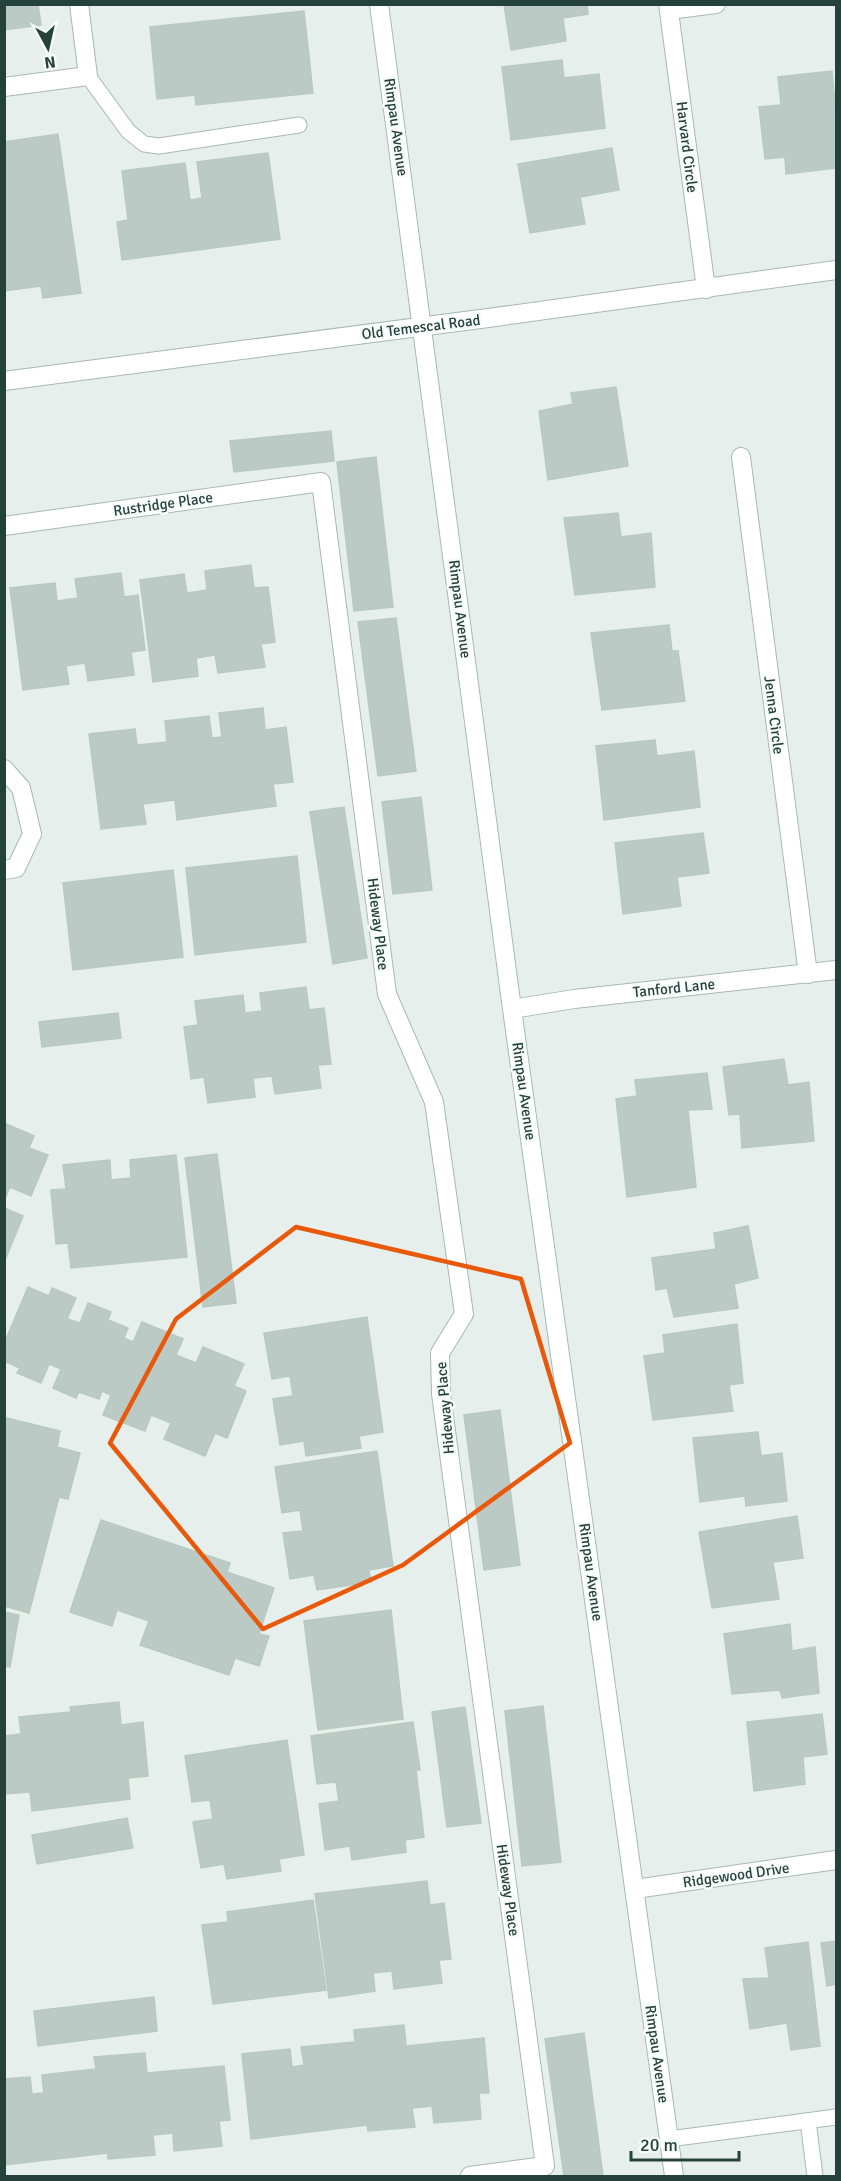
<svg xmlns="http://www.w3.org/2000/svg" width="841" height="2181" font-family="Signika,sans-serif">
<rect width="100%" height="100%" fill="#e6efeb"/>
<g fill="#bbcac4" stroke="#b8c9c2" stroke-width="1.5">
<polygon points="4,4 38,4 41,25 4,30"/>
<polygon points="504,4 587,4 588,14 563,18 566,41 511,50"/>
<polygon points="304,11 313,93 196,105 195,95 157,99 150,27"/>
<polygon points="562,60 564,78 599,74 605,128 511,140 502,67"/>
<polygon points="832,71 836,114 836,168 786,174 785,157 765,159 759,107 781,105 778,77"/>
<polygon points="58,134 81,293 43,298 41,286 4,291 4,142"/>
<polygon points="612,148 619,190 580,197 585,224 530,233 518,164"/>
<polygon points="268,153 280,239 122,260 117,222 128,220 122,171 185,163 190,200 202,198 197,162"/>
<polygon points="616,387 628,466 548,480 539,411 573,404 571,393"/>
<polygon points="331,431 334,461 234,472 230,441"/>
<polygon points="376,457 393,607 354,611 337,462"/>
<polygon points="618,513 621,537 651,533 655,587 575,595 564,518"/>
<polygon points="251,565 254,588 268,587 275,642 261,644 265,667 218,673 215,655 196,658 198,676 153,682 140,580 184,574 187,593 207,590 205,571"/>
<polygon points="121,573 124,597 138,595 145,650 131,652 134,675 88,681 85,663 66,666 69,684 23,690 10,588 55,583 57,601 78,598 75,579"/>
<polygon points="396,618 416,771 378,776 358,622"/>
<polygon points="669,625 672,651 678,651 685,701 602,710 591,633"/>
<polygon points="263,708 265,730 286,727 293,782 273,784 276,806 177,820 175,800 143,804 146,824 101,829 89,734 135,729 137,745 167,742 165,721 209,716 212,738 222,737 219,713"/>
<polygon points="655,740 657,756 694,751 700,807 604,820 596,746"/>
<polygon points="421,797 432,890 393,894 382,802"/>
<polygon points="344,807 367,958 333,964 310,812"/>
<polygon points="703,833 709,873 677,877 681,906 623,914 615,843"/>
<polygon points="297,856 306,942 195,955 186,868"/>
<polygon points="173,870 183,957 73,970 63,883"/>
<polygon points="306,987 309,1010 324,1008 331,1064 318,1065 321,1088 275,1094 272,1076 253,1078 255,1097 208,1103 204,1077 191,1079 184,1027 198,1025 195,1001 243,995 245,1013 262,1011 260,993"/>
<polygon points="118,1013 121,1038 42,1047 39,1022"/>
<polygon points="784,1059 788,1085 809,1082 814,1141 742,1148 740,1114 729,1115 723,1067"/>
<polygon points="707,1073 712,1109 688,1110 696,1187 627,1197 616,1099 637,1096 635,1080"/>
<polygon points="4,1123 34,1136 29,1148 48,1155 31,1196 10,1187 4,1201"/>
<polygon points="217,1154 236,1303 203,1307 185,1158"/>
<polygon points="176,1155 187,1257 71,1268 68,1243 56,1244 51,1190 66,1189 63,1165 110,1160 111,1180 131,1178 130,1160"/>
<polygon points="4,1208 23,1216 6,1258 4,1257"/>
<polygon points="748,1226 758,1278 734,1284 738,1308 674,1317 667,1288 656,1290 652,1258 716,1249 714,1233"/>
<polygon points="28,1287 49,1296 52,1288 76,1298 67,1319 80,1323 88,1303 111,1312 108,1320 128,1328 124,1338 133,1342 142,1322 183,1339 176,1355 196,1363 203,1347 244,1364 234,1386 246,1391 227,1438 215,1433 205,1456 164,1439 171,1423 151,1415 145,1431 103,1415 111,1395 102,1391 99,1399 79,1392 76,1398 53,1388 61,1369 49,1364 41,1383 17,1373 20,1368 4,1361 4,1344"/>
<polygon points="367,1317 383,1432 359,1436 361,1448 306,1456 304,1441 280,1445 273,1399 293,1396 290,1376 272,1379 264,1333"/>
<polygon points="737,1324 743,1383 729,1385 733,1411 653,1420 644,1356 665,1353 663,1335"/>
<polygon points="500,1410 520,1565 484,1570 464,1415"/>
<polygon points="7,1418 60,1431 57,1447 80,1453 68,1499 59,1497 29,1613 4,1606 4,1428"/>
<polygon points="758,1432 761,1456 782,1453 787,1501 746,1506 745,1496 700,1502 693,1438"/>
<polygon points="377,1451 393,1566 369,1570 371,1582 317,1590 314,1575 290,1579 283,1533 303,1531 300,1510 282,1513 275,1467"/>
<polygon points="797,1516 803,1558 773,1562 779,1599 712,1608 699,1532"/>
<polygon points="101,1520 230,1563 227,1572 274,1588 259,1634 269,1636 259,1666 235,1658 229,1675 140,1645 149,1621 117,1610 112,1626 70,1612"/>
<polygon points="391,1610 403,1719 318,1730 304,1621"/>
<polygon points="4,1612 19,1615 10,1667 4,1666"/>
<polygon points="790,1624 792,1651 815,1647 819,1693 782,1698 780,1690 732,1694 724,1634"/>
<polygon points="119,1702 121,1725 143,1722 148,1776 128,1778 130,1799 32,1811 30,1792 4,1794 4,1736 21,1734 19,1717 71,1712 70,1707"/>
<polygon points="543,1706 561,1862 522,1866 505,1711"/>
<polygon points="465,1707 481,1823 447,1827 432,1712"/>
<polygon points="822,1714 827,1754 803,1757 805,1784 754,1791 747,1722"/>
<polygon points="413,1722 420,1770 416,1770 424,1837 405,1840 406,1852 352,1860 350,1846 325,1850 319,1804 339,1801 336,1782 317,1784 311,1736"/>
<polygon points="287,1740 304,1855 279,1859 281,1871 227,1879 224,1864 201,1868 193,1822 213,1819 210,1800 192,1802 185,1756"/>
<polygon points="127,1818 133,1848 37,1864 32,1835"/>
<polygon points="427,1881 430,1905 444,1903 451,1959 439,1960 442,1983 394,1989 392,1971 373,1973 375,1991 329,1998 315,1894"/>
<polygon points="313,1900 326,1990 213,2004 202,1925 228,1922 227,1912"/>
<polygon points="836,1941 836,1984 827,1986 821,1943"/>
<polygon points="808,1942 820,2046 791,2050 787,2023 750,2029 743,1979 769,1978 765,1948"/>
<polygon points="154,1997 157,2031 38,2046 34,2011"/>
<polygon points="404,2025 406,2046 484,2038 489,2093 479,2093 481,2119 434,2123 432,2106 412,2108 415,2127 368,2131 367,2125 251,2139 242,2054 290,2049 292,2067 304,2065 301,2047 355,2042 354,2030"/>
<polygon points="584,2033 603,2176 564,2176 545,2039"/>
<polygon points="145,2053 147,2073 224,2066 230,2120 219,2121 222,2146 174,2151 173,2133 153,2135 155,2155 108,2159 108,2153 4,2165 4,2079 30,2077 32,2094 44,2093 42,2075 96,2069 94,2057"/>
</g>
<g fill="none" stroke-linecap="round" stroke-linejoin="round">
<g stroke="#a8b8b2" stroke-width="17">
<g id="service">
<polyline points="88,76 128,131 144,144 159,146 299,125"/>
<polyline points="808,2121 815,2176"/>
<polyline points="669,2139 836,2117"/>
</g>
</g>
<g stroke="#a8b8b2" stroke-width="20">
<g id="minor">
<polyline points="668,4 706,289"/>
<polyline points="669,10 716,4"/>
<polyline points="4,87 88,76 79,4"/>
<polyline points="741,457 808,974"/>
<polyline points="4,526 321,482 387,994 434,1102 464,1314 440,1353 441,1394 545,2166 470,2176"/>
<polyline points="4,769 21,788 32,834 16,868 4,870"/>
<polyline points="512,1009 574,999 836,970"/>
<polyline points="635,1889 836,1860"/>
</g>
</g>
<g stroke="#a8b8b2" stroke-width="20">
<polyline id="tertiary" points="4,381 488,318 836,270"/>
</g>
<g stroke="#a4bbb3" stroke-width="20">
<polyline id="secondary" points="379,4 512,1009 674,2176"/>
</g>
<use href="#service" stroke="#fff" stroke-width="15"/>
<use href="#minor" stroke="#fff" stroke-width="18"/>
<use href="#tertiary" stroke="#fff" stroke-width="18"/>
<use href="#secondary" stroke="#fff" stroke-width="18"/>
</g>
<path fill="none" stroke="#e8590c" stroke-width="4.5" stroke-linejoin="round" d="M296,1227l225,52 49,164 -167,122 -140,64 -153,-186 66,-124z"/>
<g text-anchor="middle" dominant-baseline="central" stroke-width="5" stroke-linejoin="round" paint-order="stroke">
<g font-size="15" fill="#24423a" stroke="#f7fbf9">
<text transform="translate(396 127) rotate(82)">Rimpau Avenue</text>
<text transform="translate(687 147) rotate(83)">Harvard Circle</text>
<text transform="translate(421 327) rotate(-7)">Old Temescal Road</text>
<text transform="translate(163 504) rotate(-8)">Rustridge Place</text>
<text transform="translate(460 609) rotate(83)">Rimpau Avenue</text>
<text transform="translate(774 715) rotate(83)">Jenna Circle</text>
<text transform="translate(378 924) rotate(83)">Hideway Place</text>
<text transform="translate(674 988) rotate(-6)">Tanford Lane</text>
<text transform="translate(524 1091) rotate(82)">Rimpau Avenue</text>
<text transform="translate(445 1408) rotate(-95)">Hideway Place</text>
<text transform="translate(591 1572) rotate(82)">Rimpau Avenue</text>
<text transform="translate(736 1875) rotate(-8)">Ridgewood Drive</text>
<text transform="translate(508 1890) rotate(82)">Hideway Place</text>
<text transform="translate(657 2054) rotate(82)">Rimpau Avenue</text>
</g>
</g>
<rect width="841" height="2181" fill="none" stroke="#24423a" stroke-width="12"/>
<g transform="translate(48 48) rotate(172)" stroke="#f7fbf9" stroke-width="4.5" paint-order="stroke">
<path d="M0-4.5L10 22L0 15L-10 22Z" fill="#24423a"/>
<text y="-9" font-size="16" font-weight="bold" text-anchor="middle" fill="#24423a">N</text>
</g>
<path d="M631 2151v9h108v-9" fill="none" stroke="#24423a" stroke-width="3"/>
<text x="640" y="2151" font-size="18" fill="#24423a" stroke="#f7fbf9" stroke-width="4.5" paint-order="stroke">20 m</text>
</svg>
